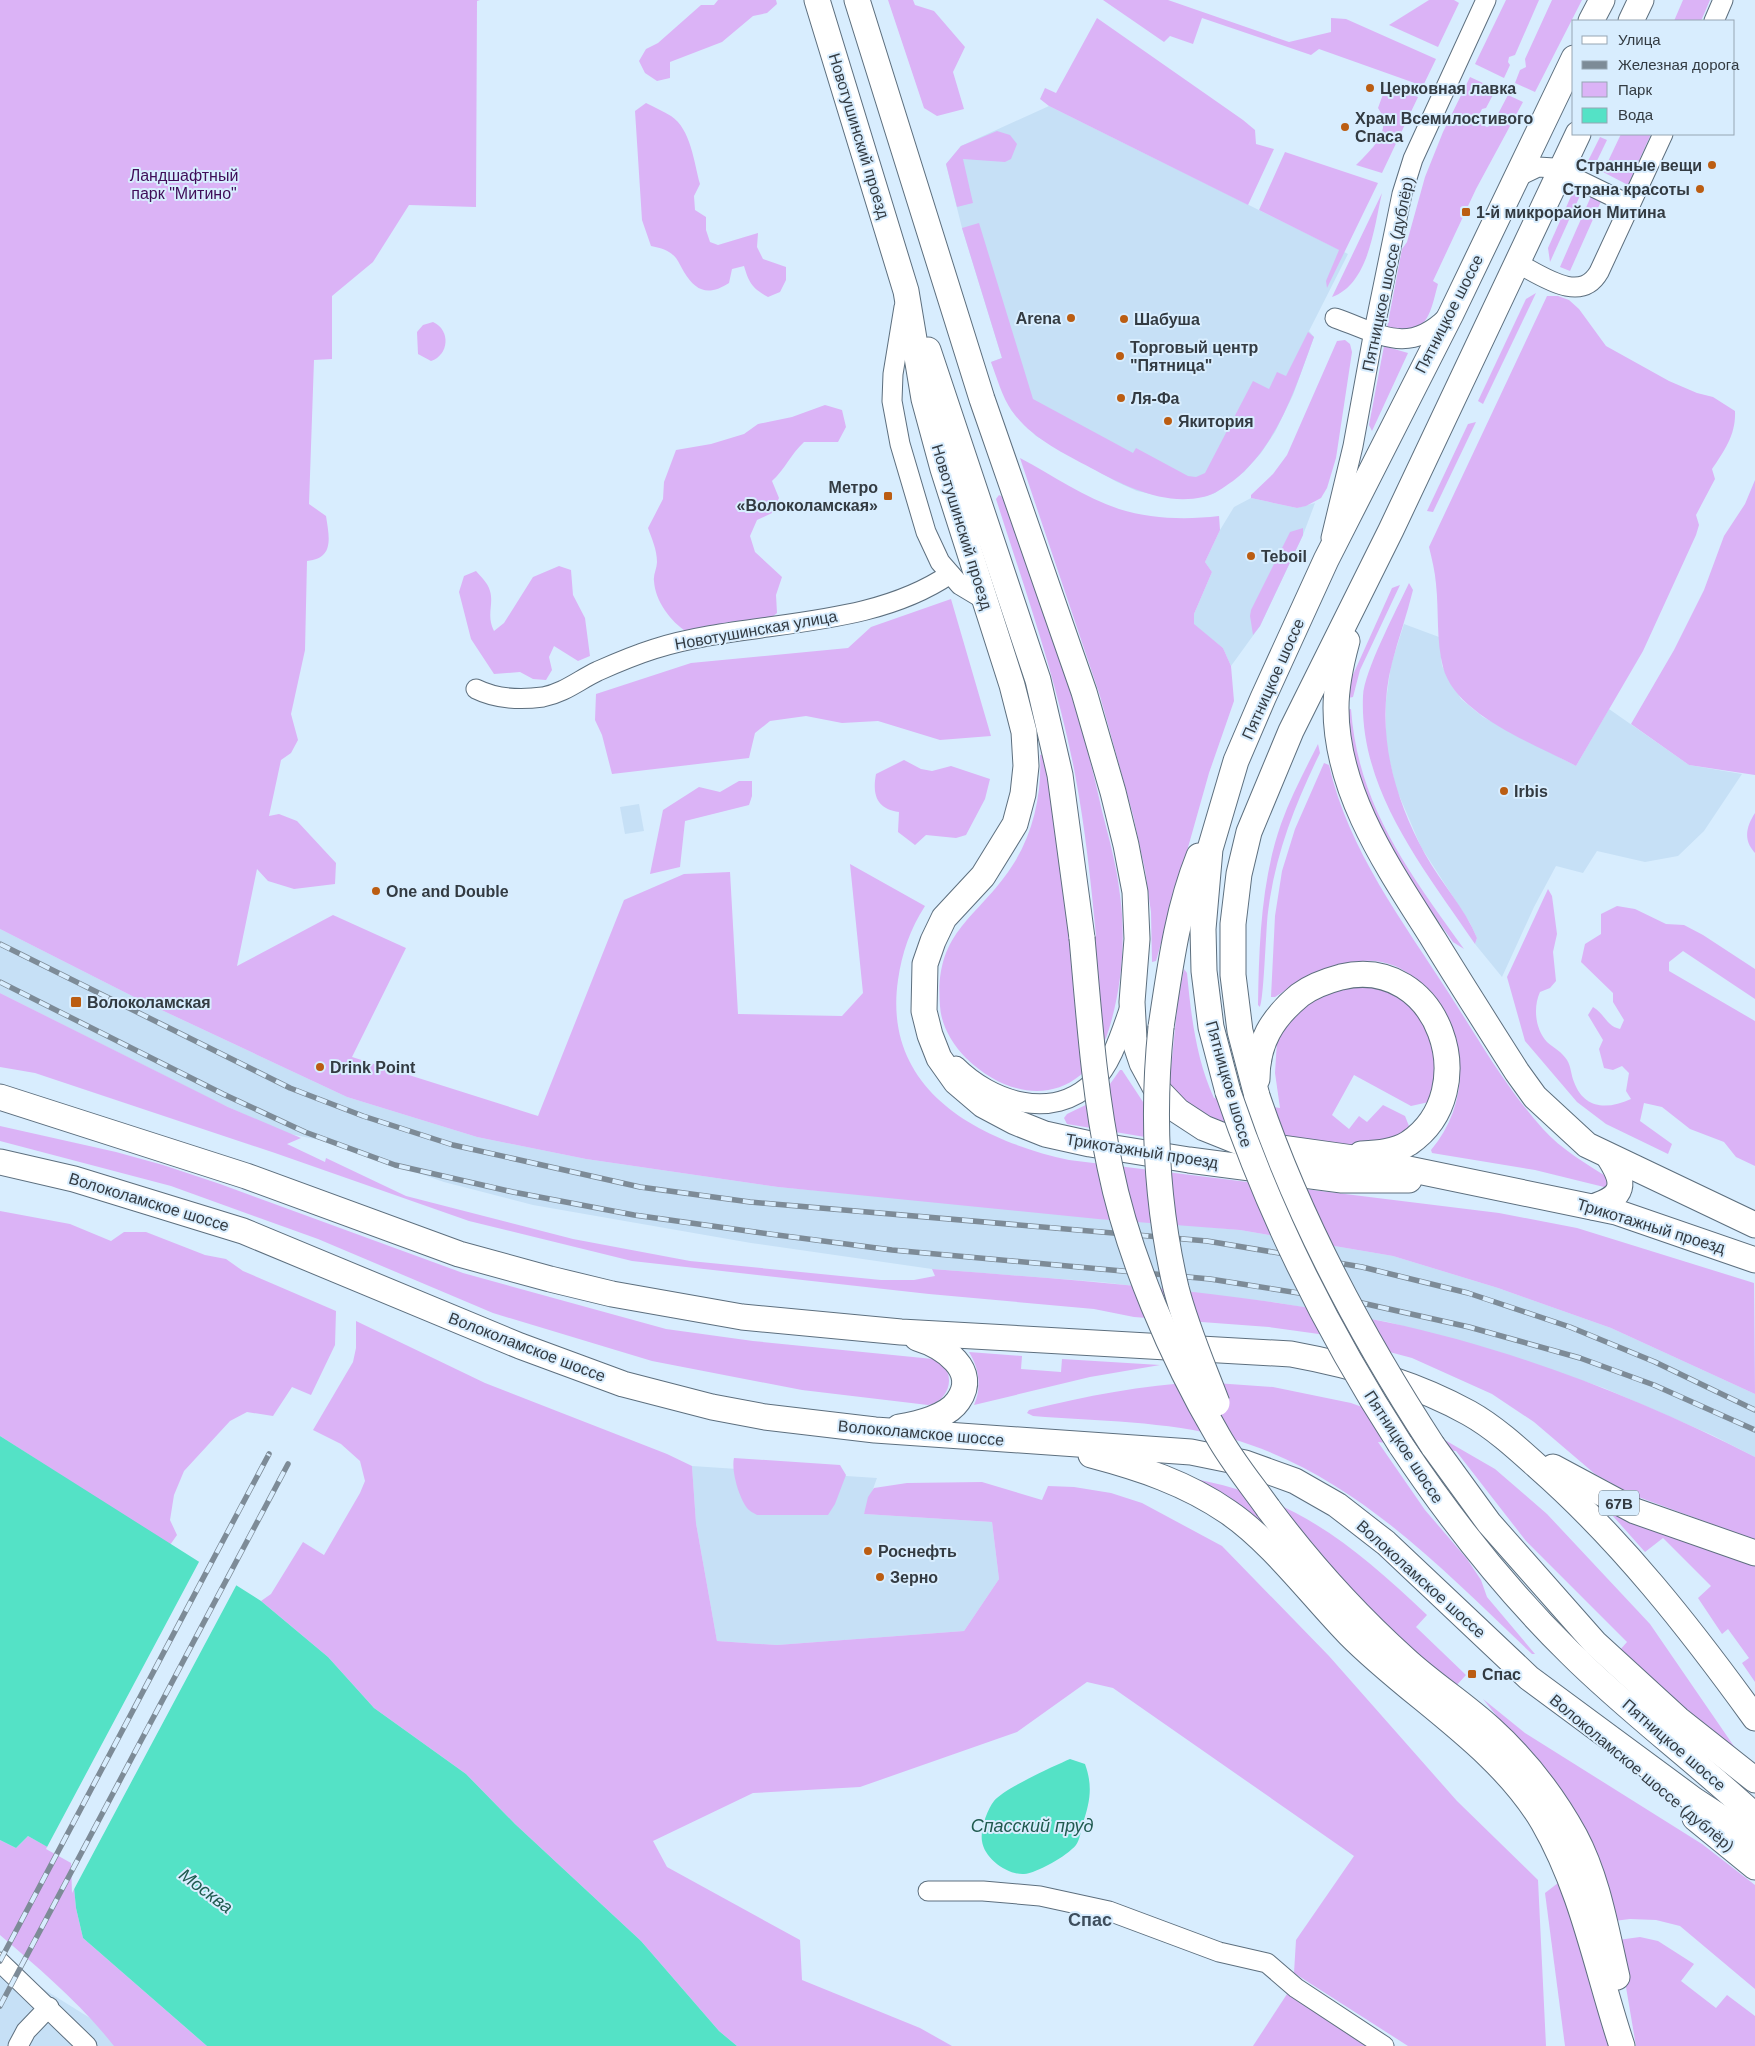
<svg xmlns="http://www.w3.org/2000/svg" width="1755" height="2046" font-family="Helvetica,sans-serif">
<rect width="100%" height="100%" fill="#d8edfe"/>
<g fill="#c6e0f6">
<polygon points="1049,106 1348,254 1309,331 1314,337 1293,395 1275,432 1261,453 1244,472 1215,493 1203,497 1165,497 1137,491 1117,482 1036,436 1011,410 1002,390 991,362 1002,358 962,228 946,164 961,146"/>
<polygon points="1251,498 1297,508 1315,503 1303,535 1260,626 1231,666 1223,648 1194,625 1194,614 1212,572 1205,562 1220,530 1234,507"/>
<polygon points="1404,624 1439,637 1442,666 1461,699 1483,717 1576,766 1609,709 1689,765 1742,774 1704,831 1678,856 1645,862 1597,851 1583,873 1556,866 1534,907 1502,977 1475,944 1477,938 1470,923 1421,847 1396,788 1386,745 1386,701 1391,665"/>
<polygon points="639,804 644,831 625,834 620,807"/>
<polygon points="0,929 138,999 347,1097 477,1137 586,1159 778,1187 1240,1230 1393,1256 1498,1288 1611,1328 1755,1394 1755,1457 1712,1435 1604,1388 1485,1348 1388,1322 1273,1302 1100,1282 932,1269 751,1243 533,1205 444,1182 325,1141 285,1133 215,1101 0,993"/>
<polygon points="692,1466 877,1478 864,1514 992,1522 999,1579 964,1631 777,1645 717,1641 696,1523"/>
<polygon points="0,1962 135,2046 0,2046"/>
</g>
<g fill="#dbb3f6">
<path d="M0,0h480l-3,1 -1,206 -67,-2 -36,57 -41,34v63l-18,1 -5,144 17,12c3,20 9,43 -19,45l-2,89 -14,64 7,26 -7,13 -10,7 -12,56 10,-2 18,7 39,42 -1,21 -41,5 -26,-8 -11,-12 -20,97 96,-51 73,33 -54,109 186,59 86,-216 60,-26 46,-2 8,142 104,2 21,-23 -13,-129 75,42c-15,23 -23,47 -27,74 -16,110 80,160 171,180l430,53 78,15 177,55 1,111 -144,-66 -113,-40 -105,-32 -153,-26 -142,-11 -320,-32 -192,-28 -109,-22 -130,-40 -209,-98 -138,-70z"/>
<polygon points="718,0 776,0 777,4 767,13 753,16 722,42 670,62 670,78 657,81 645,73 639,61 646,49 658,43 701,5 714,5"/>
<polygon points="888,0 913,0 915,5 934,11 965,47 953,72 964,109 937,116 924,108"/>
<polygon points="1103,0 1168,0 1289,42 1331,32 1331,18 1346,19 1436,59 1423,86 1319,49 1311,55 1202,18 1193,44 1170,36 1164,42"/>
<polygon points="1429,0 1454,0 1459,3 1438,47 1389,25"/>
<polygon points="1506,0 1539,0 1515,55 1509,57 1508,62 1510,65 1504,78 1475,64"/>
<polygon points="1552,0 1582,0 1535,92 1515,83 1520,70 1526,67 1525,59"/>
<polygon points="1683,0 1710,0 1701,21 1674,21"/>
<polygon points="1097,18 1243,120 1255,130 1256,144 1274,149 1248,205 1049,106 1040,99 1045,88 1056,93"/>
<path d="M1470,77l26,12 -10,19 -4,1 -3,6 2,9 6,3 9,-4 2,-9 10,-19 15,7 -47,87 -43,92 5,3c-6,21 -7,38 -27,49l-24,-5 15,-79 5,-7 18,-65 18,-45z"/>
<path d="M1386,86l32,11 -36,76 -26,-8c15,-15 38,-35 22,-57z"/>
<path d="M646,103c8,4 17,8 25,13 20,13 23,47 29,68l-6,12 1,14 11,7v13l4,12 8,3 40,-12 -1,14 6,12 23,8v13l-6,12 -12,5c-16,-9 -19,-14 -24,-31l-12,3 -3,14c-20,13 -33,9 -45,-11 -3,-5 -5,-10 -8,-14 -7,-8 -15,-10 -25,-12l-9,-26 -7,-109z"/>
<polygon points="997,131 1010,135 1017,144 1011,159 1005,162 963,159 973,203 957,207 946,164 961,146"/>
<polygon points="1621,134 1651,134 1628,185 1603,172"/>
<polygon points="1600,137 1607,140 1593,169 1588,161"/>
<polygon points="1285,152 1378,183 1327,288 1326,281 1339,250 1259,210"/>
<polygon points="1583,189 1550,262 1548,248 1572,194"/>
<path d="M1382,193c-8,34 -13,91 -50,104z"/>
<polygon points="1592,194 1602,199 1570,271 1560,267"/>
<path d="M979,223l54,176 100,54 3,-5 52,28 8,1 9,-4 48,-92 16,8 8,-17 9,4 22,-44 6,5c-19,52 -36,108 -81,144 -9,6 -19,14 -30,16 -39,9 -78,-11 -112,-29 -28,-15 -60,-30 -79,-57 -10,-14 -15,-33 -21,-49l11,-4 -40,-130z"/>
<polygon points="1536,293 1483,404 1478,401 1526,299"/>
<path d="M1547,296h11l11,4 10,9 27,37 63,35 28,12 16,4 22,14c1,23 -10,39 -23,58l3,10 -19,36 3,10 -3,10 -53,116 -67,115c-41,-22 -121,-51 -133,-99 -7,-26 -4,-56 -7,-83 -1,-12 -4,-25 -7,-37z"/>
<path d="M433,322c18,8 16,33 -2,39l-13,-7 -1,-22 6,-7z"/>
<polygon points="1345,340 1350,344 1352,352 1336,458 1327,488 1321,498 1306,506 1297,508 1251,498 1251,495 1273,474 1287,455 1337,341"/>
<polygon points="1384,346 1408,353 1372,431 1369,425"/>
<path d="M825,405l17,5 4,17 -8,15h-34c-14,13 -18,26 -32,39l7,17 -7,15 -15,7 -7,16 5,16 27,25 -6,18 1,18 -6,5 -42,4 -42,10c-16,-10 -32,-31 -33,-51 -1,-6 3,-13 3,-19 0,-12 -5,-23 -9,-34l15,-29 1,-17 12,-32 35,-6 33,-10 14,-10 34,-7z"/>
<polygon points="1476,422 1433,512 1427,511 1468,424"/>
<path d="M1020,458c32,17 65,40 99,51 32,10 67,11 100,7l1,14 -15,32 7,10 -18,42v10l29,24 8,18 3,35 -25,72 -53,188 -4,1 -1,-50 -6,-42 -12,-55 -33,-119z"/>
<polygon points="1755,480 1755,775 1689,765 1631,724 1674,650 1704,590 1724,536 1745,504"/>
<path d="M999,495l4,2c36,103 76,206 99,314 7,27 15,56 18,84 6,44 2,92 -11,134 -23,74 -92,79 -143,29 -14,-14 -25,-33 -26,-52 -6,-77 39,-87 74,-143 20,-32 28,-71 26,-108l5,-1 20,117 4,67 27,-2c-5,-54 -11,-109 -21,-162 -18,-94 -50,-184 -79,-275z"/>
<polygon points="1303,528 1303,535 1260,626 1253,635 1250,616 1251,610 1290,532"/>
<path d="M559,566l12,4 2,25 12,23 5,38 -12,5 -24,-15 -5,11 3,13 -6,10 -13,-1 -13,-7 -26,2 -23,-35 -12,-47 5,-16 12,-5c5,6 12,12 14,20 4,14 -4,24 4,40l10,-8 29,-46z"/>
<path d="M1409,583l4,7c-6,25 -15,49 -21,73 -17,66 1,133 33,191 16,29 40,54 52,84l-2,6c-50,-74 -116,-153 -112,-248 1,-25 34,-87 46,-113z"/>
<polygon points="1400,585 1360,670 1353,697 1348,698 1352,677 1392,588"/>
<polygon points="951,599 991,736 940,740 878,721 842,723 806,716 770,721 755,733 749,758 612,774 602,735 595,720 596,694 691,663 848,648 871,627"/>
<path d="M1351,709c7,97 58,163 113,240l-11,-7 -30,-42 -46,-72 -27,-84 -3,-34z"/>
<path d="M1318,744l2,9c-25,51 -45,102 -52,159 -2,16 -4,87 -8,95l-2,-2c1,-60 3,-124 23,-181 10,-28 24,-54 37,-80z"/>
<path d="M904,760l17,9 11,2 19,-5 39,13 -5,20 -19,36 -10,3 -30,-3 -11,10 -17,-13 1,-20c-22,-3 -27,-17 -23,-38z"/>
<path d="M1324,763l5,2c19,85 75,158 121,230 29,45 56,93 93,134 18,20 43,35 66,49l-1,7 -4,2 -69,-17 -103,-17 -1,-3c41,-49 38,-117 -6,-161 -8,-9 -18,-18 -30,-23 -40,-17 -88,10 -120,31h-4l4,-81 7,-45 13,-42z"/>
<polygon points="739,781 752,781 752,796 749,805 685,821 680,867 650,874 663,810 699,787 720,792"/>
<path d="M1755,813v40c-12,-13 -9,-26 0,-40z"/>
<path d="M1548,889l4,7 5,38 -4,18 3,29 -6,7 -10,4c-7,15 -5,37 7,50 7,6 15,10 20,18 4,6 4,15 7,22 10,27 33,28 57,17l-5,-8 3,-18 -7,-7 -9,4 -9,-2 -5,-19 4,-9 -15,-25 5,-8c12,7 13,19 27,22l4,-9 -11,-18v-9l-32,-31 4,-18 16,-10v-20l16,-8 18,3 31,15 18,1 19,10 52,34v30l-72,-48 -14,11v9l86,50v145l-19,-9 -12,-15 -34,-13 -28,-22 -18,-4 -4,18 32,23 -4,10 -62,-30 -29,-22 -52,-61 -18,-64z"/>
<path d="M1184,969l3,4c4,42 9,86 27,125l66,10 -5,-35 2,-32 5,-17 21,-22 45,-17 38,2 35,29 12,23 5,27 -9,36 -18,4 -57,-31 -22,40 17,14 10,-13 8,6 16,-17 22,11 4,10 -3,5 -16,10 -37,6 -107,-13 -56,-25 -21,-21 9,-89z"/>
<path d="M0,993l228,114 73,31 -14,6 38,18 1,-4 80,38 167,43 117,22 191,19h33l21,-4 -3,-7c152,12 305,22 454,53 128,27 253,76 369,135v83l-122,-45 -38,-21 -61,-52 -42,-28 -80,-36 -86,-23 -57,-8 -135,-10 -40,-8 -165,-15 -297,-33 -163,-40 -194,-68 -240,-80 -35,-6z"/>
<polygon points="1120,1070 1122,1070 1145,1105 1145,1137 1067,1124 1064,1118 1067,1114 1094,1101 1110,1084"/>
<path d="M0,1126l116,26 47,13 57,19 243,89 203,56 87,12 180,18c24,8 20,41 -5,46l-126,-15 -150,-29 -159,-48 -175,-74 -147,-53 -171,-45z"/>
<polygon points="0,1211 70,1224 111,1241 124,1232 146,1232 205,1255 226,1259 243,1271 336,1311 335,1345 311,1395 292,1387 273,1416 247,1412 230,1421 184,1471 174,1495 170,1520 177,1535 170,1545 0,1436"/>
<polygon points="356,1321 485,1383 667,1454 692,1466 696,1523 717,1641 777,1645 964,1631 999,1579 992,1522 864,1514 868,1497 874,1488 907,1483 982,1482 1042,1500 1048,1486 1074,1487 1111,1493 1142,1503 1222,1546 1329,1656 1457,1801 1538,1880 1546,2046 1408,2046 1294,1973 1296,1940 1354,1856 1113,1688 1087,1682 1017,1732 860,1787 753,1793 653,1841 667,1867 800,1940 802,1980 920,2028 952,2046 737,2046 719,2031 641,1941 515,1824 466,1774 374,1708 328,1657 261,1601 271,1594 303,1542 324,1555 360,1493 365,1481 360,1461 341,1444 313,1430 353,1362 356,1348"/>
<path d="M969,1352l53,4 -1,13 40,3 1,-13 98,6 -70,12 -116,28c8,-18 5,-37 -5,-53z"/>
<path d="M1201,1382l72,5 78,16 80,29 64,37 52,45 103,110 90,131 -121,-104 8,-9 -101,-101 -70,-90 -78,-9 47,68 42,49 14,21 6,17 48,57h-3c-91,-86 -179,-181 -303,-216 -63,-17 -131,-17 -196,-22l-6,-3 2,-3c57,-14 113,-25 172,-28z"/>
<path d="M734,1458l106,7 6,10 -11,29 -7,11h-71c-3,-2 -8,-4 -10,-7 -8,-11 -16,-37 -13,-50z"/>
<path d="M1190,1478c105,19 161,65 237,137l-11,12 50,48 -22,24z"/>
<polygon points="1604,1506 1755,1563 1755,1682 1742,1663 1749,1658 1728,1629 1722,1634 1698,1598 1711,1586 1663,1538 1645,1552"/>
<polygon points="1483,1699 1525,1733 1702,1844 1755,1885 1755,1989 1680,1926 1656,1920 1630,1919 1614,1921 1516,1740"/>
<path d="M28,1836l47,26 -3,5 4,41 7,30 124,108h-93c-33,-42 -73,-76 -114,-111v-95l16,8z"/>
<polygon points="1562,1880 1598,1998 1609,2046 1565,2046 1545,1893"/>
<polygon points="1640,1937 1658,1941 1694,1964 1681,1981 1716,2008 1727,1995 1755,2016 1755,2046 1636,2046 1618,1940"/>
<polygon points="1287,1994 1366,2046 1253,2046"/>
</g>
<g fill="#54e2c6">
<polygon points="0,1436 261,1601 328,1657 374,1708 466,1774 515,1824 641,1941 719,2031 737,2046 207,2046 83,1938 76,1908 72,1867 74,1862 28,1836 16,1848 0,1840"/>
<path d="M1070,1759l15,5c8,22 5,38 -2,59 -2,6 -3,17 -7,22 -9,11 -39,28 -52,29 -17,1 -40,-16 -42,-33 -2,-11 5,-31 12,-40 9,-12 60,-35 76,-42z"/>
</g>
<polygon fill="#d8edfe" points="200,1560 237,1584 72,1893 71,1863 46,1849"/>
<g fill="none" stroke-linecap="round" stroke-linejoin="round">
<g stroke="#5d6f7e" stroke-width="21">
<g id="minor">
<polyline points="1714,21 1723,0"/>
<polyline points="1517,177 1538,167 1554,168 1630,205"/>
<path d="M1517,263c24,12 63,42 82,9l64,-138"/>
<polyline points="904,307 893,374 892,401 900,444 926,532 940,562 960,585 985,600"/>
<path d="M1335,318c44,15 72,38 111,0"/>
<polyline points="1331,538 1353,446 1374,331 1402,194 1413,159 1486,0"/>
<path d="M476,689c20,10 45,11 67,8 21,-4 36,-17 55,-26 18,-8 37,-16 56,-22 95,-30 213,-18 296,-75"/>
<path d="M956,1066c35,35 96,56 137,16 19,-18 28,-50 37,-75"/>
<polyline points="928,1891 983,1891 1040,1896 1109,1911 1219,1952 1267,1963 1296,1988 1384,2046"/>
<polyline points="0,1962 87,2046"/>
<polyline points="18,2046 26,2031 49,2007"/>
</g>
</g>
<g stroke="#5d6f7e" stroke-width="27">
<g id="major">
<polyline points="817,0 906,291 924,399 943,469 1012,685 1024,732 1026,766 1023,794 1015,824 983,876 944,918 933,941 925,964 924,1011 930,1035 939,1058 956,1082 983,1105 1015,1122 1045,1134 1090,1144 1189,1160 1342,1180 1409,1180"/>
<polyline points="857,0 982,399 1084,692 1113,792 1126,845 1135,892 1137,939 1132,1002 1134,1039 1142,1063 1155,1087 1178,1111 1204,1128 1239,1142 1360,1159 1616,1212 1755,1260"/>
<polyline points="1591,21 1602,0"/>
<polyline points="1631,21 1641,0"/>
<polyline points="928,350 1038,680 1060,775 1082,938"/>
<path d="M1347,641c-6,22 -11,44 -11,67 0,86 54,162 98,232 27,44 55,88 83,132l18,25 52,48 168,80"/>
<path d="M1161,1027c9,-59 16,-116 38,-171"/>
<path d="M1257,1079c0,-36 15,-61 43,-84 12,-9 26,-14 41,-18 98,-23 144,114 68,166 -14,9 -32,10 -48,11"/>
<polyline points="1228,1092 1211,1027 1204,971 1203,929 1210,849 1236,761 1263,698 1326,560 1451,314 1574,58"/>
<polyline points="1257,1096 1240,1031 1233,975 1233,924 1239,874 1249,832 1291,731 1391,530 1578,134"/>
<path d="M0,1097l246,79 213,78 91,25 62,15 130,23 159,15 390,22c60,11 124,29 178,59 25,14 48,35 69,54 83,73 152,161 217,251"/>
<polyline points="0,1162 74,1179 243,1231 520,1346 623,1384 712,1407 765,1417 875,1430 1191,1452 1245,1463 1295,1481 1337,1505 1386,1543 1529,1678 1694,1800 1755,1840"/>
<path d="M1593,1207c32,-11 33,-23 16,-50"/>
<path d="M899,1427c19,-3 48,-10 59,-26 22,-31 -15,-55 -41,-63"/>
<path d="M1400,1444c50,75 105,145 170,209 58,58 125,107 185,163"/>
<polyline points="1433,1446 1489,1523 1595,1643 1678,1719 1755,1780"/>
<path d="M1091,1455c49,13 95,28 137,57 43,29 84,84 121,122 62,63 148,111 194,188 40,69 54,149 79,224"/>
<polyline points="1553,1467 1635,1511 1755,1553"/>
<path d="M1268,1508c41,55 86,105 137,151 27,25 59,45 86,70 33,30 62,67 84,107 23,43 31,94 42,141"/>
<polyline points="1695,1818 1755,1867"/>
</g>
</g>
<use href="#minor" stroke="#fff" stroke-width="19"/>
<use href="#major" stroke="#fff" stroke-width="25"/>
<g stroke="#7d8b97" stroke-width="5.5">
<g id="rail">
<polyline points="0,944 290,1088 363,1116 453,1145 640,1187 750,1202 1207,1241 1362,1267 1468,1293 1570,1327 1655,1362 1755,1410"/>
<polyline points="0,982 223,1094 305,1132 395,1165 513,1192 634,1215 755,1232 892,1250 1210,1279 1362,1303 1469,1327 1580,1358 1654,1385 1755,1430"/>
<polyline points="0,1961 269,1454"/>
<polyline points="0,2006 288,1464"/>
</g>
</g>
<use href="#rail" stroke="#d8edfe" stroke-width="4" stroke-dasharray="11" stroke-linecap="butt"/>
<g stroke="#5d6f7e" stroke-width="27" stroke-linecap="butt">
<g id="major-bridge">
<path d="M1082,938c7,77 12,153 28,229 18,89 62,191 108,269 14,25 33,48 50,72"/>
<path d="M1161,1027c-9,88 -5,175 15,261 10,39 27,78 41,115"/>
<path d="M1228,1092c42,124 101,242 172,352"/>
<path d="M1257,1096c42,124 105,241 176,350"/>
</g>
</g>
<use href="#major-bridge" stroke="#fff" stroke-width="25"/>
</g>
<g fill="#bb5d12" stroke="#d8edfe" stroke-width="2">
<circle cx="1370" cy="88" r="5"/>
<circle cx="1345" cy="127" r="5"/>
<circle cx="1712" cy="165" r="5"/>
<circle cx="1700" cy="189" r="5"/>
<rect x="1461" y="207" width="10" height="10" rx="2.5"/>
<circle cx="1071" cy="318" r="5"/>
<circle cx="1124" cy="319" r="5"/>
<circle cx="1120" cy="356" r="5"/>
<circle cx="1121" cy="398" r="5"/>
<circle cx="1168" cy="421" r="5"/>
<rect x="883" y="491" width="10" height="10" rx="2.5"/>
<circle cx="1251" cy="556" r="5"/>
<circle cx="1504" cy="791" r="5"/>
<circle cx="376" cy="891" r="5"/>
<rect x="70" y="996" width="12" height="12" rx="2.5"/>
<circle cx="320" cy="1067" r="5"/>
<circle cx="868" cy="1551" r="5"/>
<circle cx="880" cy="1577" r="5"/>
<rect x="1467" y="1669" width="10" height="10" rx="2.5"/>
</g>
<g text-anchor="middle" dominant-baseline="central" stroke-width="4" stroke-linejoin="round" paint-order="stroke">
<rect fill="#d8edfe" stroke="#64707a" stroke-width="1" x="1599" y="1490.5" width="40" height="25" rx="4"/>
<g font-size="15" font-weight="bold" fill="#333b42">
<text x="1619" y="1503">67B</text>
</g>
<g font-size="16" font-weight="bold" fill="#333b42" stroke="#d8edfe" text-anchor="start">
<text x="1380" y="88">Церковная лавка</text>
<text x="1355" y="118">Храм Всемилостивого<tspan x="1355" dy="18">Спаса</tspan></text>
<text x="1702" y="165" text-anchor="end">Странные вещи</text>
<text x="1690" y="189" text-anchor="end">Страна красоты</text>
<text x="1476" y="212">1-й микрорайон Митина</text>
<text x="1061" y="318" text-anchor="end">Arena</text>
<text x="1134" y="319">Шабуша</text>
<text x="1130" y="347">Торговый центр<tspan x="1130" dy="18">"Пятница"</tspan></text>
<text x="1131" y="398">Ля-Фа</text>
<text x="1178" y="421">Якитория</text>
<text x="878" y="487" text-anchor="end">Метро<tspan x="878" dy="18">«Волоколамская»</tspan></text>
<text x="1261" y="556">Teboil</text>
<text x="1514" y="791">Irbis</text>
<text x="386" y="891">One and Double</text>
<text x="87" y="1002">Волоколамская</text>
<text x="330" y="1067">Drink Point</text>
<text x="878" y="1551">Роснефть</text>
<text x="890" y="1577">Зерно</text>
<text x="1482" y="1674">Спас</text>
</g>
<g font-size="16" fill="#333b42" stroke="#d8edfe">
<text transform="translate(859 136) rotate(73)">Новотушинский проезд</text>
<text transform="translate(1388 274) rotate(-78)">Пятницкое шоссе (дублёр)</text>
<text transform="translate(1449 314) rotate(-63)">Пятницкое шоссе</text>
<text transform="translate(962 527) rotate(73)">Новотушинский проезд</text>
<text transform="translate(756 630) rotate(-10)">Новотушинская улица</text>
<text transform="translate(1273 679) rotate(-66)">Пятницкое шоссе</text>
<text transform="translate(1229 1084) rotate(74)">Пятницкое шоссе</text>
<text transform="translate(1142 1151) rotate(9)">Трикотажный проезд</text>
<text transform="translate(149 1202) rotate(17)">Волоколамское шоссе</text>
<text transform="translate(1651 1226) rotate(17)">Трикотажный проезд</text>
<text transform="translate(527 1347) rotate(21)">Волоколамское шоссе</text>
<text transform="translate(921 1433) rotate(5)">Волоколамское шоссе</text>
<text transform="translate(1404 1447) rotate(57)">Пятницкое шоссе</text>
<text transform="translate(1421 1579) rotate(42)">Волоколамское шоссе</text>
<text transform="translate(1674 1745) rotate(41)">Пятницкое шоссе</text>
<text transform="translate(1642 1773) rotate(40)">Волоколамское шоссе (дублёр)</text>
</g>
<g font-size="16" fill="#3f0d58" stroke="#d8edfe">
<text x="184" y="175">Ландшафтный<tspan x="184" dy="18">парк "Митино"</tspan></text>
</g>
<g font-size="18" font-style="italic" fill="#205a4f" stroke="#d8edfe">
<text x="1032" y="1826">Спасский пруд</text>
<text transform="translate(206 1891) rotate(37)">Москва</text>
</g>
<g font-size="18" font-weight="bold" fill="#3e4e5d" stroke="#d8edfe">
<text x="1090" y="1920">Спас</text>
</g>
</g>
<rect x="1572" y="20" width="162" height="115" fill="#d8edfe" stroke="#96a6b3"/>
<rect x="1582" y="36" width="25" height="8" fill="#ffffff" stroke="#96a6b3"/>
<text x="1618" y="45" font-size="15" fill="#333b42">Улица</text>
<rect x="1582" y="61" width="25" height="8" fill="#7d8b97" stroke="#96a6b3"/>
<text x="1618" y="70" font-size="15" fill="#333b42">Железная дорога</text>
<rect x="1582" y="82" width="25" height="15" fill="#dbb3f6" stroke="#96a6b3"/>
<text x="1618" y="95" font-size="15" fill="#333b42">Парк</text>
<rect x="1582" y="108" width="25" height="15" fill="#54e2c6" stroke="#96a6b3"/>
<text x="1618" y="120" font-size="15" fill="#333b42">Вода</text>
</svg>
